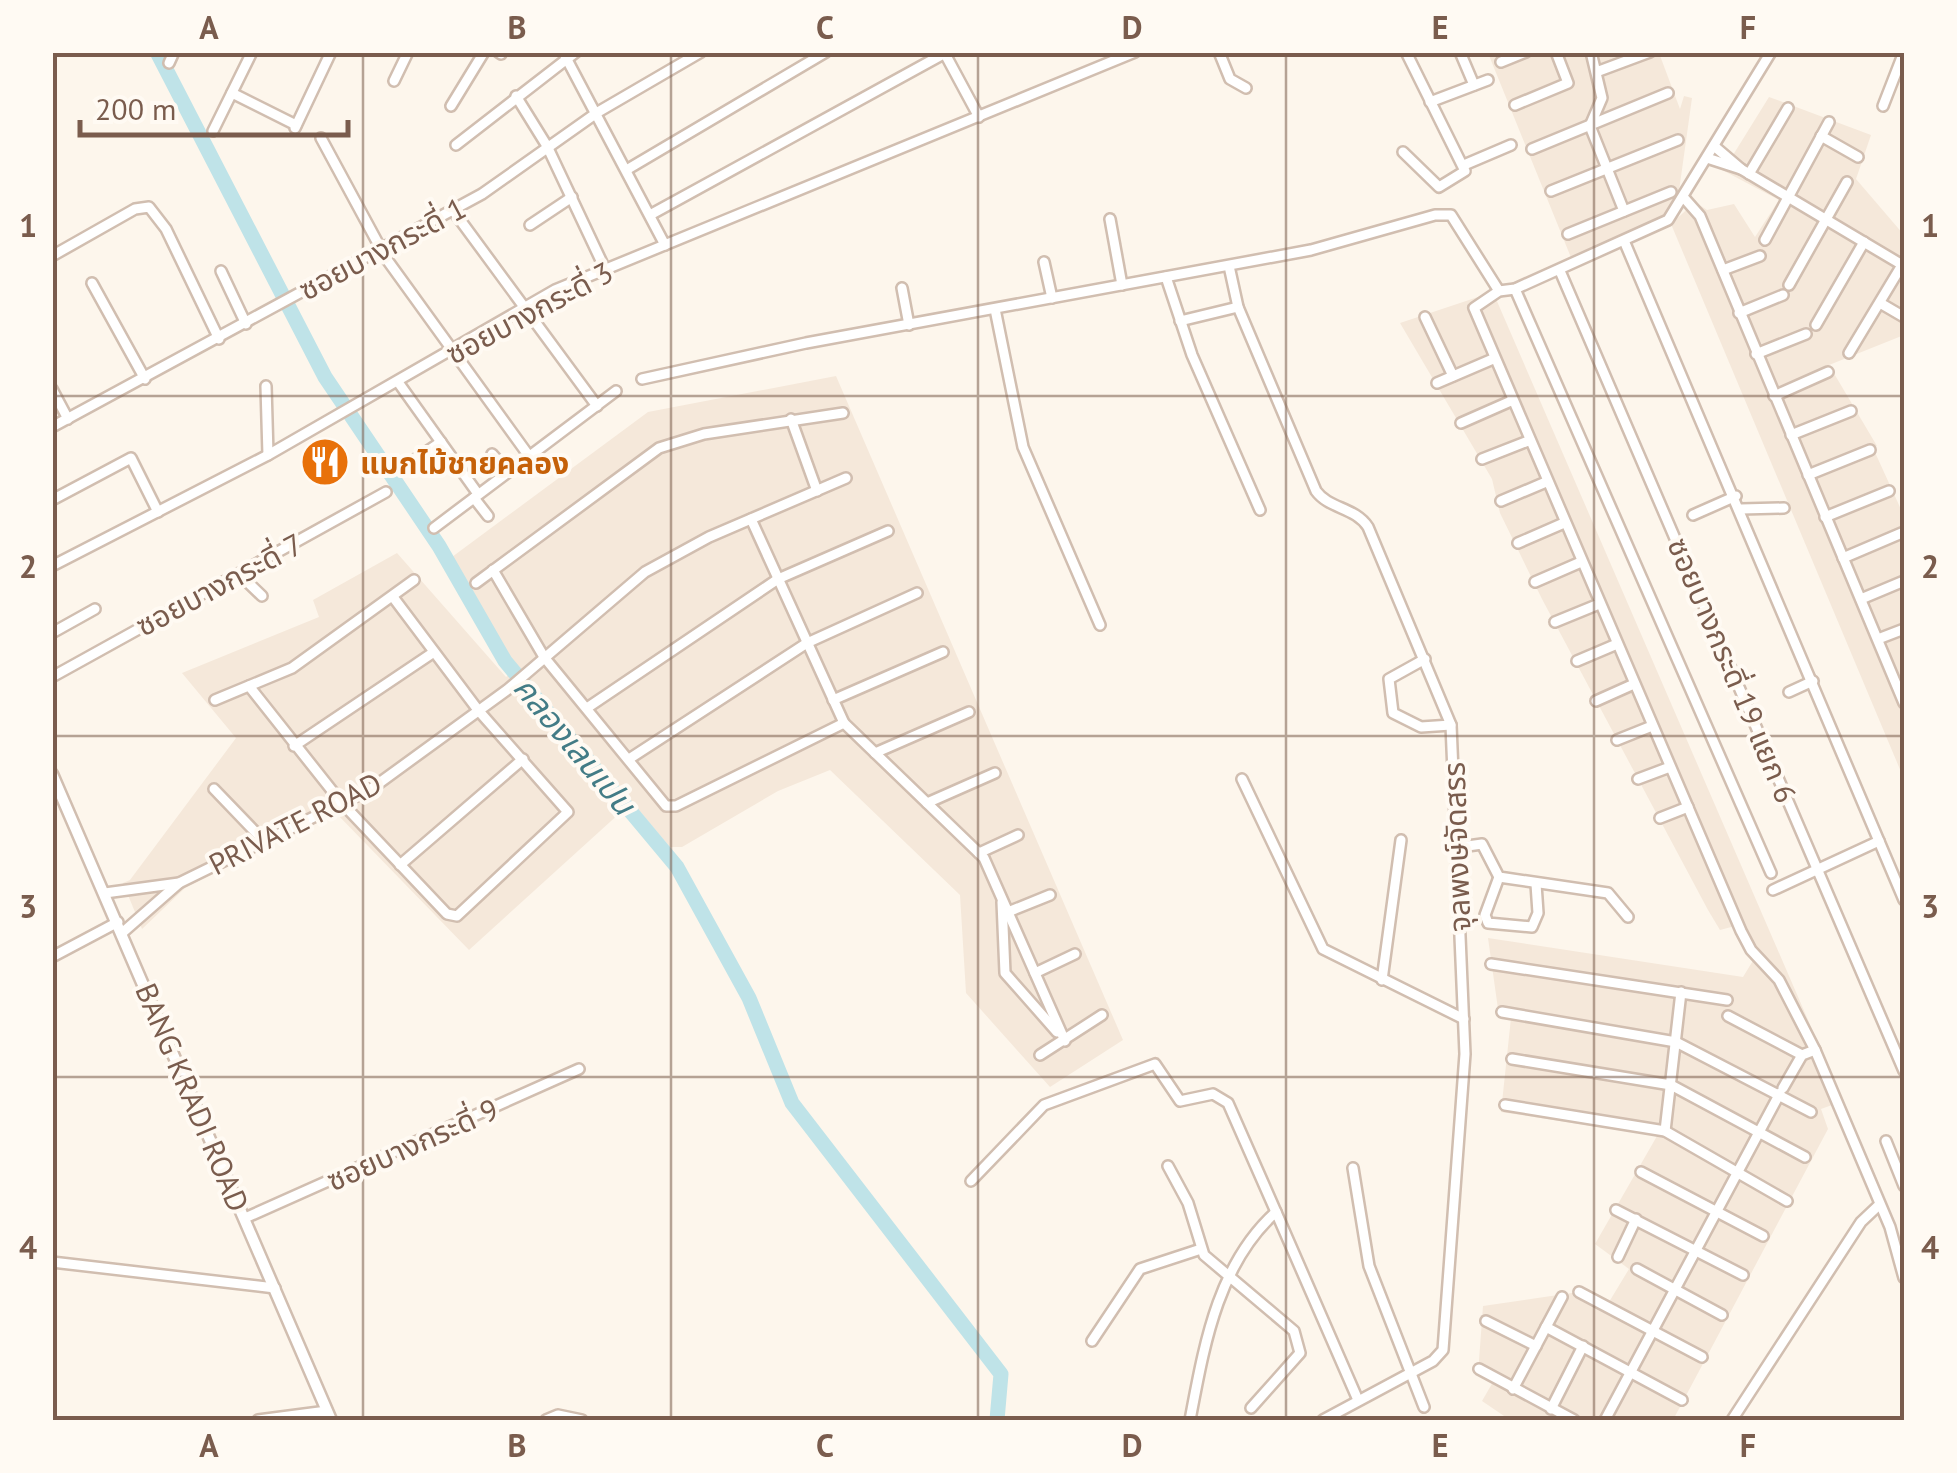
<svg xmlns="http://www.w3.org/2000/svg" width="1957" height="1473" font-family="'PT Sans','Noto Sans Thai',sans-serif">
<rect width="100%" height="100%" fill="#fdf6ec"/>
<g fill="#f5e8da">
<polygon points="1488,53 1659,53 1680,109 1684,96 1692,98 1678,198 1667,218 1572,260"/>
<polygon points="1769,97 1871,135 1856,179 1904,235 1904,335 1829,365 1877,446 1873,448 1904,516 1904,779 1671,224 1695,202 1707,210 1734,204 1755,237 1779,200 1709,163 1719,146 1733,155"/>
<polygon points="1493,292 1879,1184 1868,1188 1832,1105 1821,1109 1828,1129 1673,1420 1510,1420 1482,1401 1493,1382 1478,1374 1483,1306 1585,1291 1609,1302 1629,1269 1595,1244 1657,1136 1501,1112 1511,1018 1499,1016 1488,938 1743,977 1754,959 1735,926 1720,930 1708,910 1542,599 1500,513 1492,479 1400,323"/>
<polygon points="836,376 1123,1040 1050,1087 966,993 960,895 830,770 778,791 682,847 670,847 632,802 469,950 335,812 185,888 142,929 123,883 130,880 236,738 182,673 319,617 313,600 397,553 506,677 515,669 452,557 648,412"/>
</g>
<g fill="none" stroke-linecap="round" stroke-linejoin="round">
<polyline stroke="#bfe3e8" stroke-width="15" points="157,52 325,377 439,546 505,661 677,867 749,998 792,1103 1001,1374 997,1420"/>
<g stroke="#d1beb0" stroke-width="14">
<g id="minor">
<polyline points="498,52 501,54"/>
<polyline points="563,52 665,245"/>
<polyline points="944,52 979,117"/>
<polyline points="1219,52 1230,79 1246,88"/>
<polyline points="1460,52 1474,85"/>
<polyline points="1591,52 1602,98 1590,126 1624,211"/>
<polyline points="1771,52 1668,220 1515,289 1499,291 1474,308 1741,931 1751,950 1779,980 1815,1050 1890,1227 1904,1278"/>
<polyline points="1501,62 1526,52"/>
<polyline points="169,63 174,52"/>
<polyline points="1599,71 1650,52"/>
<polyline points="394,81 408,52"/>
<polyline points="232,93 296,125"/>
<polyline points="516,96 547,146 605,269"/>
<polyline points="1430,102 1488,80"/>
<polyline points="1515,105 1568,83 1556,52"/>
<polyline points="451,106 484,52"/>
<polyline points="1883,106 1904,52"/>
<polyline points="295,128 331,52"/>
<polyline points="213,131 252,52"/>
<polyline points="1821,136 1858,157"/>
<polyline points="321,138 381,249"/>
<polyline points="456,145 576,52"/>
<polyline points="1714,146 1741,169 1904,266"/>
<polyline points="1532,149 1668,93"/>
<polyline points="1403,152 1439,187 1465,171 1406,52"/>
<polyline points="1707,158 1741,169"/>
<polyline points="1464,165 1511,145"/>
<polyline points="628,169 826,52"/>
<polyline points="1749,174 1788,108"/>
<polyline points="1551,191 1678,140"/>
<polyline points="1685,199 1700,216 1904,703"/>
<polyline points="452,209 597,406"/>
<polyline points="650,215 947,52"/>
<polyline points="1110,219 1122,285"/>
<polyline points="530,225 572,197"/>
<polyline points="1568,234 1671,192"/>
<polyline points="1765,240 1829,122"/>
<polyline points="1625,243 1904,900"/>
<polyline points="380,250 529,456"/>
<polyline points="52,256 135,209 149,207 166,229 219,339"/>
<polyline points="1044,262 1052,298"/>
<path d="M1229,266l9,41 78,184c13,18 39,16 52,36l83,198 14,329 -22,296 -10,11 -110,59"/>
<polyline points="1723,270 1760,256"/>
<polyline points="221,271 246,324"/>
<polyline points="1560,271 1904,1071"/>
<polyline points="1166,277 1192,355 1260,510"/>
<polyline points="92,283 145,379"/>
<polyline points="1789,285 1847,182"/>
<polyline points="902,288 909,325"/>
<polyline points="1515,289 1771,873"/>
<polyline points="1880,303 1904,317"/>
<polyline points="995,309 1023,447 1100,625"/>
<polyline points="1739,313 1783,295"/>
<polyline points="1425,317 1453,376"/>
<polyline points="1180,321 1238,307"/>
<polyline points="1816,325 1864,242"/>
<polyline points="1849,353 1902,265"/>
<polyline points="1756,354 1806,334"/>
<polyline points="642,379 806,343 1311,250 1435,215 1451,215 1499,291"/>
<polyline points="398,382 478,494"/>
<polyline points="1437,383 1493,359"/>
<polyline points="266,386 268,455"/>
<polyline points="52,389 68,419"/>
<polyline points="1774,396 1828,372"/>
<polyline points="791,419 817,491"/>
<polyline points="1461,423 1511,401"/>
<polyline points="52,427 482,194 598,112 701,52"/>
<polyline points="1791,435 1851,411"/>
<polyline points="492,454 508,472"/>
<polyline points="1482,459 1528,441"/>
<polyline points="407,465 441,442"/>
<polyline points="1808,475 1870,450"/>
<polyline points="474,498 488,516"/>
<polyline points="52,500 131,458 158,512"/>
<polyline points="1501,501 1546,482"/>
<polyline points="1741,509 1784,508"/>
<polyline points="1693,515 1736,496"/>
<polyline points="1825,517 1889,491"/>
<polyline points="751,519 844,723 984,858 1065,1041"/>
<polyline points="434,528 616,391"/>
<polyline points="1518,543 1564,523"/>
<polyline points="1843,558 1904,532"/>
<polyline points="52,566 268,455 555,290 1135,52"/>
<polyline points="493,570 544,657 666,806 676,806 844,723"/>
<polyline points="239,574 262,596"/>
<polyline points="1535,582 1581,562"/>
<polyline points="476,583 659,448 704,434 843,413"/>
<polyline points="1861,599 1904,581"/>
<polyline points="1555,622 1599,604"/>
<polyline points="52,633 95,609"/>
<polyline points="1878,639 1904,629"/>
<polyline points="1425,659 1389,679 1393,713 1421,727 1451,725"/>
<polyline points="1577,661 1617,644"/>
<polyline points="52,677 386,492"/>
<polyline points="249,686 341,802 447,914 457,916 568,812 478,710 393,597"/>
<polyline points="1789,692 1813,681"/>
<polyline points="215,700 292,668 414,580"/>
<polyline points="833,700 943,652"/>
<polyline points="1596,701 1634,684"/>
<polyline points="587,708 778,579 888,531"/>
<polyline points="1617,740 1652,726"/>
<polyline points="294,746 434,652"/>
<polyline points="875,753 969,712"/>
<polyline points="629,759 807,643 917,593"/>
<polyline points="1242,779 1323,949 1464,1019"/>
<polyline points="1638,779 1670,767"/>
<polyline points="214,789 263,840"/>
<polyline points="927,803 995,773"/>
<polyline points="1660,818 1688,807"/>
<polyline points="1453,848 1482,844 1499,877 1608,893 1628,917"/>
<polyline points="979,853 1018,835"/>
<polyline points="400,865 523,759"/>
<polyline points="1499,877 1485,915 1488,923 1532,927 1538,913 1536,884"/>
<polyline points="1773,890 1879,841"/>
<polyline points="105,893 179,883 371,789 507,690 645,572 709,537 846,478"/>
<polyline points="1002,902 1005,973 1057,1032"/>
<polyline points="1008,912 1050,895"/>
<polyline points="122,933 179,883"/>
<polyline points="52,957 118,922"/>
<polyline points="1491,964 1727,1000"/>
<polyline points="1035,973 1075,954"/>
<polyline points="1382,980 1401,840"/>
<polyline points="1502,1012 1676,1042 1811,1112"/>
<polyline points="1728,1016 1802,1055"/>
<polyline points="1040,1055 1102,1015"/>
<polyline points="1512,1059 1671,1085 1805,1157"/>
<polyline points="1783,1088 1802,1055 1815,1050"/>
<polyline points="1505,1105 1665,1131 1787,1201"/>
<polyline points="1665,1131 1681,992"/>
<polyline points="1886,1141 1904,1186"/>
<polyline points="1168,1166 1188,1203 1204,1255 1294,1331 1300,1353 1251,1408"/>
<polyline points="1353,1168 1369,1266 1424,1407"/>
<polyline points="1641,1172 1763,1236"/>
<polyline points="971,1181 1044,1105 1155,1064 1180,1101 1213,1094 1228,1103 1276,1212"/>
<polyline points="1616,1210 1743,1275"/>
<polyline points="245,1218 579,1069"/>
<polyline points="1618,1257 1636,1219"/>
<polyline points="52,1262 275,1288"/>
<polyline points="1637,1269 1722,1315"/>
<polyline points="1579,1292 1702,1357"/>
<polyline points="1486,1321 1536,1346"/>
<polyline points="1546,1327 1682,1400"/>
<polyline points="1092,1341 1140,1269 1201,1249"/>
<polyline points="1479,1369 1574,1420"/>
<polyline points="1513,1389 1562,1297"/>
<polyline points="1551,1409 1583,1346"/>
<polyline points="258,1420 327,1411"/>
<polyline points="546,1420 558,1415 582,1420"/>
<path d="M1190,1420c14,-73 27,-155 86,-208l82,188"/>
<polyline points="1605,1420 1780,1093"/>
<polyline points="1732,1420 1861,1222 1879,1205"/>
</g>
</g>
<g stroke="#d1beb0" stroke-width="15">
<polyline id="tertiary" points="52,774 331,1420"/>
</g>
<use href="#minor" stroke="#fff" stroke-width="9"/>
<use href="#tertiary" stroke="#fff" stroke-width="10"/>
</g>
<path fill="none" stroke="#7a5c4d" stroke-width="2.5" stroke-opacity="0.55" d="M363,52v1368M671,52v1368M978,52v1368M1286,52v1368M1594,52v1368M52,396h1852M52,736h1852M52,1077h1852"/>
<defs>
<g id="restaurant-disc" transform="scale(2.5)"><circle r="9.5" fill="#e8710a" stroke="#fffaf3"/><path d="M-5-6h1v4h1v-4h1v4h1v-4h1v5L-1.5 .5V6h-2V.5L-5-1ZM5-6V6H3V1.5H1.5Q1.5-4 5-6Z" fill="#fff"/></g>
</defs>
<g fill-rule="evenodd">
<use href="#restaurant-disc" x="325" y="462"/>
</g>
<g text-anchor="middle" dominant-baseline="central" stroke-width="8" stroke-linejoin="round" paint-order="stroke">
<g font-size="30" fill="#7a5c4d" stroke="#fffaf3">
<text transform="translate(382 248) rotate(-28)">ซอยบางกระดี่ 1</text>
<text transform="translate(529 312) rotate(-28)">ซอยบางกระดี่ 3</text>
<text transform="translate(219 584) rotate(-28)">ซอยบางกระดี่ 7</text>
<text transform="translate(1733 670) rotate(67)">ซอยบางกระดี่ 19 แยก 6</text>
<text transform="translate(295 823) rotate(-27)">PRIVATE ROAD</text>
<text transform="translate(1456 847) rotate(-92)">จุลพงษ์จัดสรร</text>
<text transform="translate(193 1097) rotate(67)">BANG KRADI ROAD</text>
<text transform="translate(412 1144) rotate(-24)">ซอยบางกระดี่ 9</text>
</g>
<g font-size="30" font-weight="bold" fill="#c56008" stroke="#fffaf3" text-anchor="start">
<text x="360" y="462">แมกไม้ชายคลอง</text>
</g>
<g font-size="32" font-style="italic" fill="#437c86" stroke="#fffaf3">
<text transform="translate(575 745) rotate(50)">คลองเลนเปน</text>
</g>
</g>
<rect width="1957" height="1473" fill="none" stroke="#fffaf3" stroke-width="110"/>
<path d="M80 120v15h268v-15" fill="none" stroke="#7a5c4d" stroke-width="5"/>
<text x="95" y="120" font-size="30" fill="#7a5c4d" stroke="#fffaf3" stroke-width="8" paint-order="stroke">200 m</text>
<rect x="55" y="55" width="1847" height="1363" fill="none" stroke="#7a5c4d" stroke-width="4"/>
<g font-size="32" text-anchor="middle" font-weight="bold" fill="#7a5c4d">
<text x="209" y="39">A</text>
<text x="517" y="39">B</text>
<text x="825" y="39">C</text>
<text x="1132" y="39">D</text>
<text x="1440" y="39">E</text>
<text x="1748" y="39">F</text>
<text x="28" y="237">1</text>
<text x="1930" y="237">1</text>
<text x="28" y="578">2</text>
<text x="1930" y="578">2</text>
<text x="28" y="918">3</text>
<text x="1930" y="918">3</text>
<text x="28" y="1259">4</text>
<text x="1930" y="1259">4</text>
<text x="209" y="1457">A</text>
<text x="517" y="1457">B</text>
<text x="825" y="1457">C</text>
<text x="1132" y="1457">D</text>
<text x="1440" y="1457">E</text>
<text x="1748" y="1457">F</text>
</g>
</svg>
